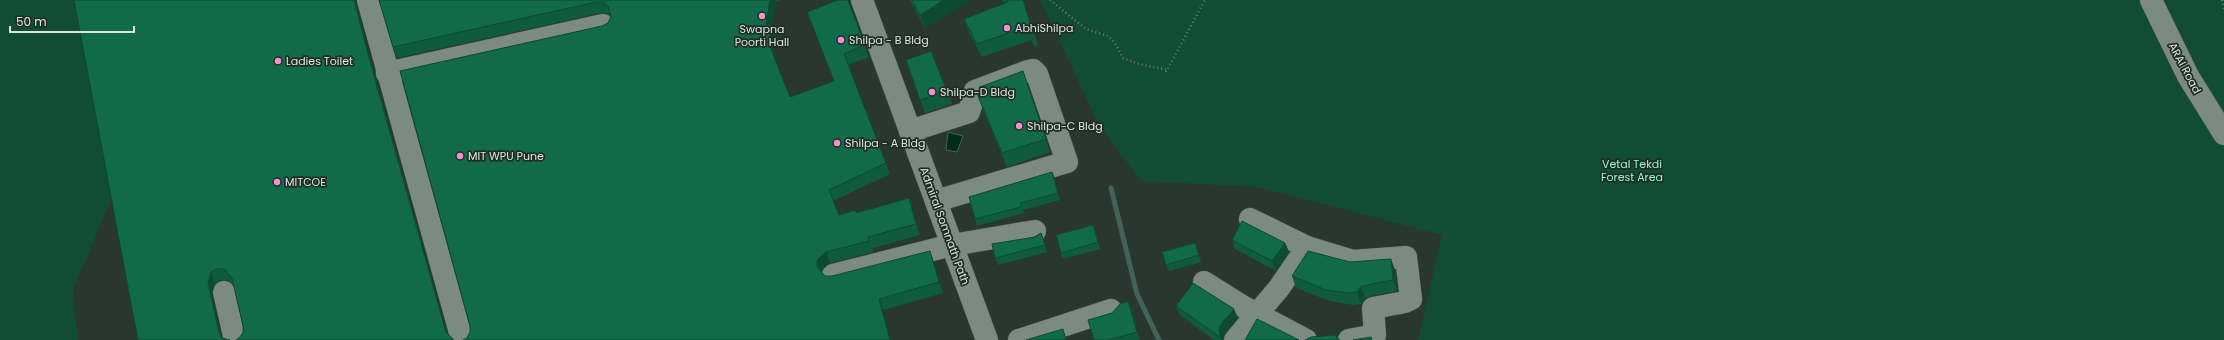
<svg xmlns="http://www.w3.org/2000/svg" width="2224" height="340" font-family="Poppins,sans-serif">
<rect width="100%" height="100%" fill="#2a3730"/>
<g fill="#114c35">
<polygon points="0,0 79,0 113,195 73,290 78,340 0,340"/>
<polygon points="1040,0 2224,0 2224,340 1418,340 1442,235 1257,187 1141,181 1099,125"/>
</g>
<polygon fill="#002c1c" stroke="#426357" points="948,132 963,136 957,152 946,150"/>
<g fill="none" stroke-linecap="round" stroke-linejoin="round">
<polyline stroke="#426357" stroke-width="5" points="1111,188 1137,294 1159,340"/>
<g stroke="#4b5550" stroke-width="23">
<g id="minor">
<polyline points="368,0 462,340"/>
<polyline points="862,0 987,340"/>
<polyline points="2151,0 2188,76 2224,134"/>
<polyline points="387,73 603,25"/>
<polyline points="910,131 969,112 975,91 1028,71 1033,70 1037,74 1067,162 936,201"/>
<polyline points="1250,219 1307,247 1353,261 1406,257 1411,299 1405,302 1373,308 1375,335 1349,340"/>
<polyline points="833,275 952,245 1035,231"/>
<polyline points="1204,282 1244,307 1306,340"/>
<polyline points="224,292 235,340"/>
<polyline points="1019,340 1111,310"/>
<polyline points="1235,340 1279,288 1307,247"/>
</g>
</g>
<g stroke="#6a7670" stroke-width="2.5" stroke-dasharray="1 3" stroke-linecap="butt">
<polyline points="1050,0 1086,29 1108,36 1115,43 1123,58 1139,64 1168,70"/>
<polyline points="2222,0 2224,9"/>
<polyline points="1166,72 1205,0"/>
</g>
<use href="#minor" stroke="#7b8a82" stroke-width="22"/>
</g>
<g fill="#0f5b40">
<polygon points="74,0 356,0 356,3 375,76 447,333 239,338 243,333 243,326 234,287 228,280 221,280 215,283 212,294 138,340"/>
<polygon points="379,0 780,0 780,2 776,1 772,25 776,36 773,55 790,97 834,81 848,0 869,57 848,65 890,174 833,201 839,215 857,213 909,198 913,209 920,235 873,248 873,252 830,263 821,271 825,276 832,276 934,262 943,293 883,310 467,338 470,332 602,26 608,23 611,17 611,16 607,13 600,13 397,58 393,47"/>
<polygon points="910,0 970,0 925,28"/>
<polygon points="1002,0 1023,0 1038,45 1035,47 1031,40 982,57 969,33 964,19 1005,4"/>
<polygon points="906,60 947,91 952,104 925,113"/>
<polygon points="1028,85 1050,152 1007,167 983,110 978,96"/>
<polygon points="1052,172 1060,200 1023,210 1024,213 977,226 975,219"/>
<polygon points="1095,232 1100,249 1063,259 1061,253"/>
<polygon points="1041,233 1047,252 998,265 995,258"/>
<polygon points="1232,240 1285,243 1289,252 1276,271 1235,249"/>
<polygon points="1197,249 1201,262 1169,271 1166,265"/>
<polygon points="1350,262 1395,270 1397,291 1371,296 1365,298 1361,304 1353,305 1330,301 1296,288 1292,276"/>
<polygon points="1176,306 1238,318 1225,332 1223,338 1223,340 1214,340 1180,315"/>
<polygon points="1132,310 1140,340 1094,340"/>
</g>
<g fill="#0c4a34">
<polygon points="354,0 356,0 356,3 375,76 449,340 446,332 371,65"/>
<polygon points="770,0 775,0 776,1 772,25 776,36 773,56 769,44 766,24"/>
<polygon points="944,0 970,0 925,28 920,15"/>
<polygon points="1052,172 1055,179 1060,200"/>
<polygon points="909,198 913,209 920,235 916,224"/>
<polygon points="1285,243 1289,252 1276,271 1272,261"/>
<polygon points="930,251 934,262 943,293 939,282"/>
<polygon points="826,252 830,263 821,271 817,267 817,260"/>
<polygon points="1391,259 1395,270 1397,291 1393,280"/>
<polygon points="211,272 215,283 212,294 222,340 219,332 208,283"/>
<polygon points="1361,287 1365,298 1361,304 1357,292"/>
<polygon points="879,299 883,310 891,340 890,340"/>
<polygon points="1128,301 1132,310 1140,340 1137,332"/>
<polygon points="1234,309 1238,318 1225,332 1223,338 1223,340 1221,340 1220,337 1219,329 1222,323"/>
</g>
<g fill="#116a4a" stroke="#0c4a34">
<polygon points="74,0 354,0 371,65 446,332 454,340 236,340 239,338 243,333 243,326 232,278 224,269 217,269 211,272 208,283 219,332 222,338 230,340 138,340"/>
<polygon points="379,0 770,0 766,24 772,25 769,44 790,97 834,81 807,12 838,0 848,0 865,45 844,54 886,163 829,190 839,215 856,210 856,213 909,198 916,224 868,237 869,241 826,252 817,260 817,267 825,276 832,276 930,251 939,282 879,299 890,340 463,340 467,338 470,332 470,326 400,71 602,26 608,23 611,17 608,6 603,2 596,2 393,47"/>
<polygon points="912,0 944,0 920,15"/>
<polygon points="1007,0 1023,0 1033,32 1030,34 1026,27 977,44 964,19 1008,2"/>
<polygon points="931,51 947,91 920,100 906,60"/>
<polygon points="1023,71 1046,139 1002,153 978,96 980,87"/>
<polygon points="1052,172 1058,193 1020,203 1021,207 975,219 969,197"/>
<polygon points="1242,221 1285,243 1272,261 1232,240"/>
<polygon points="1093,225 1098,242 1061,253 1056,235"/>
<polygon points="1041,233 1045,245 995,258 992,244 1035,237"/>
<polygon points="1195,243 1199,255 1166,265 1162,252"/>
<polygon points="1308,251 1350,262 1391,259 1393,280 1367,285 1361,287 1357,292 1349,293 1326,290 1292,276"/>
<polygon points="1193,283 1234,309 1222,323 1219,329 1220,337 1176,306"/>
<polygon points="1128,301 1137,332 1108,340 1094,340 1088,320 1112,313 1120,304"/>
<polygon points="1257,319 1299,340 1245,340"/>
<polygon points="1063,329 1066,340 1026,340"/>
<polygon points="1334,335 1340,340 1305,340 1311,337"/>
<polygon points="1371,337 1372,340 1353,340"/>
</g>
<g fill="#f690cf" stroke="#202d27" stroke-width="1.5">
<circle cx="762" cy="16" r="4"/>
<circle cx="1007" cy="28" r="4"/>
<circle cx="841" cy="40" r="4"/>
<circle cx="278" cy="61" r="4"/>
<circle cx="932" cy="92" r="4"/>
<circle cx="1019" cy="126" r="4"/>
<circle cx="837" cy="143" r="4"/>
<circle cx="460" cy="156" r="4"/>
<circle cx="277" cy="182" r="4"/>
</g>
<g text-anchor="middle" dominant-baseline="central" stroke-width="3.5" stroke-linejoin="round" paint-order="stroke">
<g font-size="11" fill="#dce4e0" stroke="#202d27" text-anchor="start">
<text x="1015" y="28">AbhiShilpa</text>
<text x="762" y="29" text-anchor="middle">Swapna<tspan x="762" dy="13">Poorti Hall</tspan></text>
<text x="849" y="40">Shilpa - B Bldg</text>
<text x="286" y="61">Ladies Toilet</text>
<text x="940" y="92">Shilpa-D Bldg</text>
<text x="1027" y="126">Shilpa-C Bldg</text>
<text x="845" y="143">Shilpa - A Bldg</text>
<text x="468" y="156">MIT WPU Pune</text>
<text x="285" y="182">MITCOE</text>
</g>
<g font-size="11" fill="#dce4e0" stroke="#202d27">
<text transform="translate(2185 68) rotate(62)">ARAI Road</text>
<text transform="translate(945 226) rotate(70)">Admiral Somnath Path</text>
</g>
<g font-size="11" fill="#8dfcca" stroke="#202d27">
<text x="1632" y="164">Vetal Tekdi<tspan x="1632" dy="13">Forest Area</tspan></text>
</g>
</g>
<path d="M10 26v6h124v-6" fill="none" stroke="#dce4e0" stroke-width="2"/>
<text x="16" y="26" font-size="12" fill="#dce4e0" stroke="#202d27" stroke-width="3" paint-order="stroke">50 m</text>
</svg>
